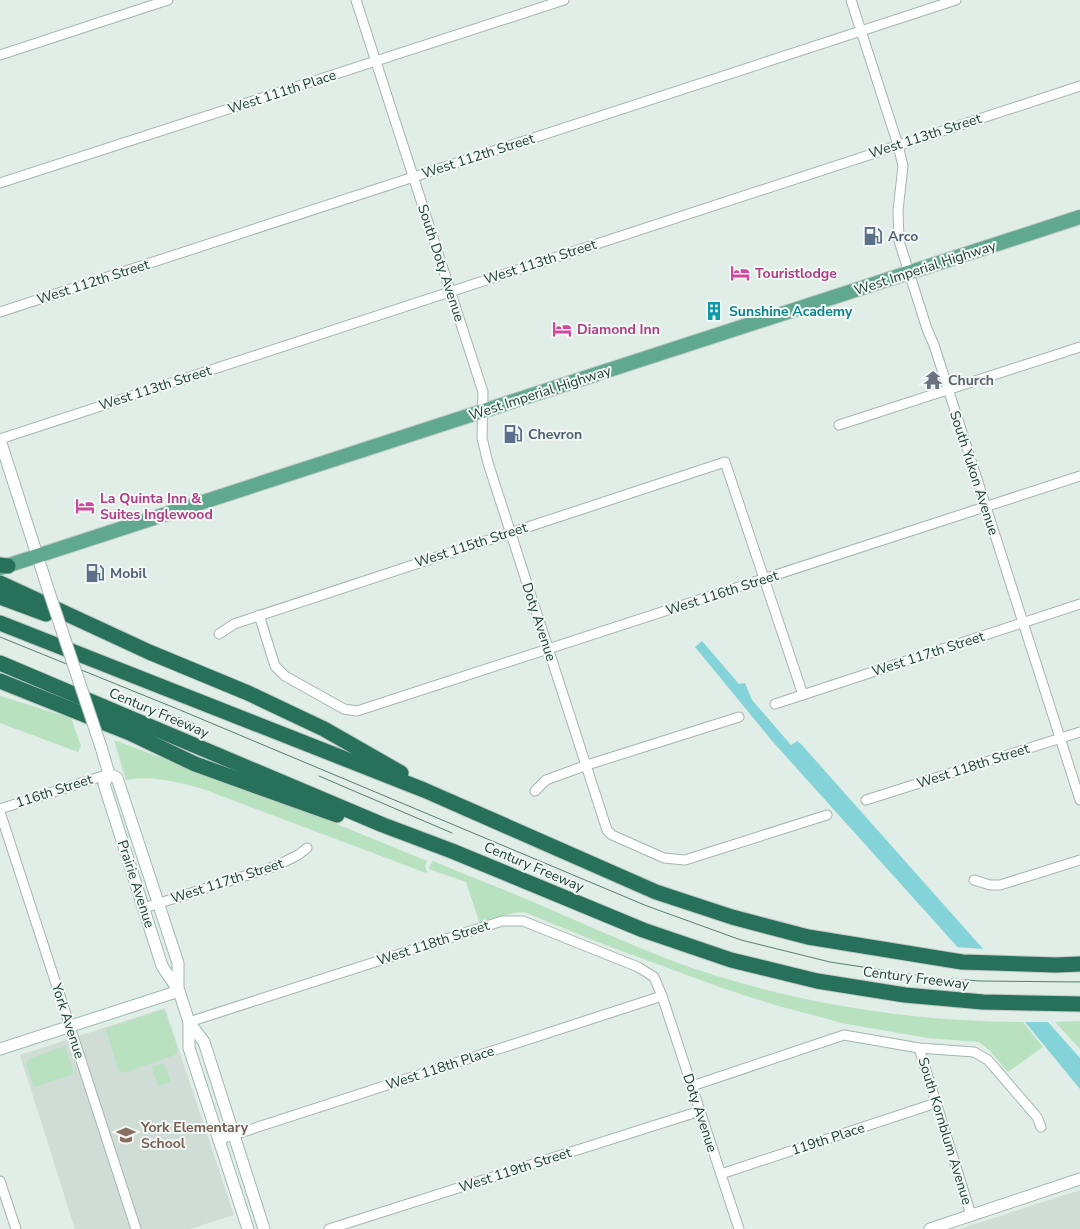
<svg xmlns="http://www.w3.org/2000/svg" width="1080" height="1229" font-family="'Nunito Sans',sans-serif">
<rect width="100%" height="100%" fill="#e1ede7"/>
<g fill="#cfddd6">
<polygon points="165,1008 234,1215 190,1229 75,1229 20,1055"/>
<polygon points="1080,1190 1080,1229 960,1229"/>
</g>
<g fill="#b7e1bf">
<polygon points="0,696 71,718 81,746 78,752 0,723"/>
<path d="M114,740l203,76 110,45 -2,5 2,6 -1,1 -223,-84c-26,-7 -50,-14 -77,-9z"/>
<path d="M433,861c35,15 70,28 105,43 44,19 88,39 132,56 110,41 236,62 353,62l20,25 -35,25 -19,-22 -10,-8 -51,-4 -82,-14 -71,-19 -50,-16 -125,-46 -76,-31 -11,1 -33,11 -14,-42 -37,-13v-2z"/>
<polygon points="161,1010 165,1012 178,1050 175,1055 123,1073 119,1071 106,1031 108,1028"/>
<polygon points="1080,1021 1080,1049 1055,1022"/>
<polygon points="65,1046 74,1074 34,1087 26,1064 29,1059"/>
<polygon points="164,1063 171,1082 158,1086 152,1067"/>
</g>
<polygon fill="#83d3d9" points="702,641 739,684 745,683 752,700 791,745 797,741 801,744 1080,1058 1080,1089 1025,1022 773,742 695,647"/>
<polygon fill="#e1ede7" points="955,947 985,949 1052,1022 1021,1022"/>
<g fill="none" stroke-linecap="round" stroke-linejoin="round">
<g stroke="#a3b6ae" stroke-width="11">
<g id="street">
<polyline points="356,0 483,392 482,438 488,463 607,830 612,835 664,858 685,860 827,815"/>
<polyline points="851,0 898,145 903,166 898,210 899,241 927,329 934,345 1080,800"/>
<polyline points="0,55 168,0"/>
<polyline points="0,183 564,0"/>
<polyline points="0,312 956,0"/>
<polyline points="839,425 1080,347"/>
<polyline points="0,439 1080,86"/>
<polyline points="259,615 275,666 285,676 344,709 357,711 1080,476"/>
<polyline points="219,634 234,624 725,462 803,695"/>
<polyline points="775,704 1080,604"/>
<polyline points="535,791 546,780 587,765 739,717"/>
<polyline points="866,800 1080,732"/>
<polyline points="0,809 109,774"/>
<polyline points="0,812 136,1229"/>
<polyline points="974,880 990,885 1000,885 1080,860"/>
<polyline points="144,908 276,866 298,855 307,848"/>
<polyline points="189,1022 502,921 523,921 638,967 654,977 662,996 739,1229"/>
<polyline points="919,1048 971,1215"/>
<polyline points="692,1086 844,1035 919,1048 974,1052 988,1060 1037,1117 1041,1127"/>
<polyline points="218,1140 662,996"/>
<polyline points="721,1174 936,1103"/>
<polyline points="0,1181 16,1229"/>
<polyline points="329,1229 700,1111"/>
</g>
</g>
<g stroke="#9ebaae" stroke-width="13">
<g id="secondary">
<polyline points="0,440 49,592"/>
<polyline points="101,747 109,774 117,778 178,963 178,990"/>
<polyline points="109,774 104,784 162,966 179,991 189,1022 189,1048 248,1229"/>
<polyline points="189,1022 204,1042 264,1229"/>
<polyline points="0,1049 179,991"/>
<polyline points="930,1229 1080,1179"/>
</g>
</g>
<g stroke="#c0cac6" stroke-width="16">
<polyline id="primary" points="0,568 1080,217"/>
</g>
<g stroke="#c0cac6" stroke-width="17">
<g id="highway">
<polyline points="0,565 8,566"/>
<polyline points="0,583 149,652 248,693 324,729 401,773"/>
<polyline points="0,597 46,614"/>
<polyline points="0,623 424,790 656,892 732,917 808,937 962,962 1056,965 1080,964"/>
<polyline points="0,663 383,825 452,851 643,930 731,960 817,981 905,995 983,1002 1080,1004"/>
<polyline points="0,681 130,733 195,764 337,815"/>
</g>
</g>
<use href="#street" stroke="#fff" stroke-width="9"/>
<use href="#secondary" stroke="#fff" stroke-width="11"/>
<use href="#primary" stroke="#60a88f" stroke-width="14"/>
<use href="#highway" stroke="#27705a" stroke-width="15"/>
<g stroke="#597c70" stroke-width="1">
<polyline points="0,637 180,710 647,906 741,940 830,962 928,977 979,981 1080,982"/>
<polyline points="155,708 197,725"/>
<polyline points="319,776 452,833"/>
</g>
<g stroke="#9ebaae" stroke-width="13" stroke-linecap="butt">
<polyline id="secondary-bridge" points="49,592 101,747"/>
</g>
<use href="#secondary-bridge" stroke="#fff" stroke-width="11"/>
</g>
<defs>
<g id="fuel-bare" transform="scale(1.5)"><path d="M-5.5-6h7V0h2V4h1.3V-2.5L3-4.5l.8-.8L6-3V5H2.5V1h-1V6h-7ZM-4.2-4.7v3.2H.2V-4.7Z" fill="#5c6f8a" stroke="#f2f9f5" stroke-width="2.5" paint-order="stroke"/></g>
<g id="hotel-bare" transform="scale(1.5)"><path d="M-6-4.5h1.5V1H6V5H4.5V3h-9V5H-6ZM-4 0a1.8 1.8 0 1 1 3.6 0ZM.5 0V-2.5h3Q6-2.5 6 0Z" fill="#d1479c" stroke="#f2f9f5" stroke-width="2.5" paint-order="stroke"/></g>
<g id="building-bare" transform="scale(1.5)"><path d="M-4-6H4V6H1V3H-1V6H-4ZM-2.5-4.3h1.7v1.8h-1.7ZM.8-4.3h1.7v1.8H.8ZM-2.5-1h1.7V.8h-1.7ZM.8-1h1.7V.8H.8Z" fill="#0f9aa8" stroke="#f2f9f5" stroke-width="2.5" paint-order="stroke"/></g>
<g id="temple-bare" transform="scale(1.5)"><path d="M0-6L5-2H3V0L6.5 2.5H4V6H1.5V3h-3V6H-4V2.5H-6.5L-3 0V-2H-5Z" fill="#6b7280" stroke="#f2f9f5" stroke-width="2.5" paint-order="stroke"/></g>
<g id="school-bare" transform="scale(1.5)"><path d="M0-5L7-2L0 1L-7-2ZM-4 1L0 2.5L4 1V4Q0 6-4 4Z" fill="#8d6e63" stroke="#f2f9f5" stroke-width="2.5" paint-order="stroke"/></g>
</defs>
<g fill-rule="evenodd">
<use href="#fuel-bare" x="873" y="236"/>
<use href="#hotel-bare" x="740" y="273"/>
<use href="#building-bare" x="714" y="311"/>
<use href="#hotel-bare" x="562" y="329"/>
<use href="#temple-bare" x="933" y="380"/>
<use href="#fuel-bare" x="513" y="434"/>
<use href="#hotel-bare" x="85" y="506"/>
<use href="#fuel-bare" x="95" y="573"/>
<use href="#school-bare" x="126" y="1135"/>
</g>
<g text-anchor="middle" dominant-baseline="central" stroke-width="4" stroke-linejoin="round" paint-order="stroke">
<g font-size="14" fill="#1f4034" stroke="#f2f9f5">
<text transform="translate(282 92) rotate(-18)">West 111th Place</text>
<text transform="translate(925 136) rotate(-18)">West 113th Street</text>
<text transform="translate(478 156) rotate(-18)">West 112th Street</text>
<text transform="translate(540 262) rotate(-18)">West 113th Street</text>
<text transform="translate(441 263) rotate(72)">South Doty Avenue</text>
<text transform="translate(925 268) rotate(-18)">West Imperial Highway</text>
<text transform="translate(93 282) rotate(-18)">West 112th Street</text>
<text transform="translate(155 388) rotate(-18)">West 113th Street</text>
<text transform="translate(540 393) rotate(-18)">West Imperial Highway</text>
<text transform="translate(974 473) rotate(72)">South Yukon Avenue</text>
<text transform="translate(471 545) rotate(-18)">West 115th Street</text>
<text transform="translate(722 593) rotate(-18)">West 116th Street</text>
<text transform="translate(539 622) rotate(72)">Doty Avenue</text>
<text transform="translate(928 654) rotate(-18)">West 117th Street</text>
<text transform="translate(159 713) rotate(23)">Century Freeway</text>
<text transform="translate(973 766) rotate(-18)">West 118th Street</text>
<text transform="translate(54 791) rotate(-18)">116th Street</text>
<text transform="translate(534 867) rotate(23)">Century Freeway</text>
<text transform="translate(227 881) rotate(-18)">West 117th Street</text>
<text transform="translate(136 884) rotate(72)">Prairie Avenue</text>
<text transform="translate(433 943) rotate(-18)">West 118th Street</text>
<text transform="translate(916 978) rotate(7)">Century Freeway</text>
<text transform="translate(68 1021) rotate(72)">York Avenue</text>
<text transform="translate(440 1068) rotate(-18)">West 118th Place</text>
<text transform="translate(700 1113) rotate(72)">Doty Avenue</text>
<text transform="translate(945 1131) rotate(73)">South Kornblum Avenue</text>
<text transform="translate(828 1139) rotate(-18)">119th Place</text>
<text transform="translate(515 1170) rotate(-18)">West 119th Street</text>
</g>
<g font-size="14" font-weight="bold" fill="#4e5e75" stroke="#f2f9f5" text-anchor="start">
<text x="888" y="236">Arco</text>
<text x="528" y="434">Chevron</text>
<text x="110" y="573">Mobil</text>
</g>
<g font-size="14" font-weight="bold" fill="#b23c85" stroke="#f2f9f5" text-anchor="start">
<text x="755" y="273">Touristlodge</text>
<text x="577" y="329">Diamond Inn</text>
<text x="100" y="498">La Quinta Inn &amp;<tspan x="100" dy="16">Suites Inglewood</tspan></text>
</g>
<g font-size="14" font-weight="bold" fill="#0d838f" stroke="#f2f9f5" text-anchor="start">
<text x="729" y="311">Sunshine Academy</text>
</g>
<g font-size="14" font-weight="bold" fill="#5b616d" stroke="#f2f9f5" text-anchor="start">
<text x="948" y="380">Church</text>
</g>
<g font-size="14" font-weight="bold" fill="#785e54" stroke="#f2f9f5" text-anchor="start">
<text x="141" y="1127">York Elementary<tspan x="141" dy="16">School</tspan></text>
</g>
</g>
</svg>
